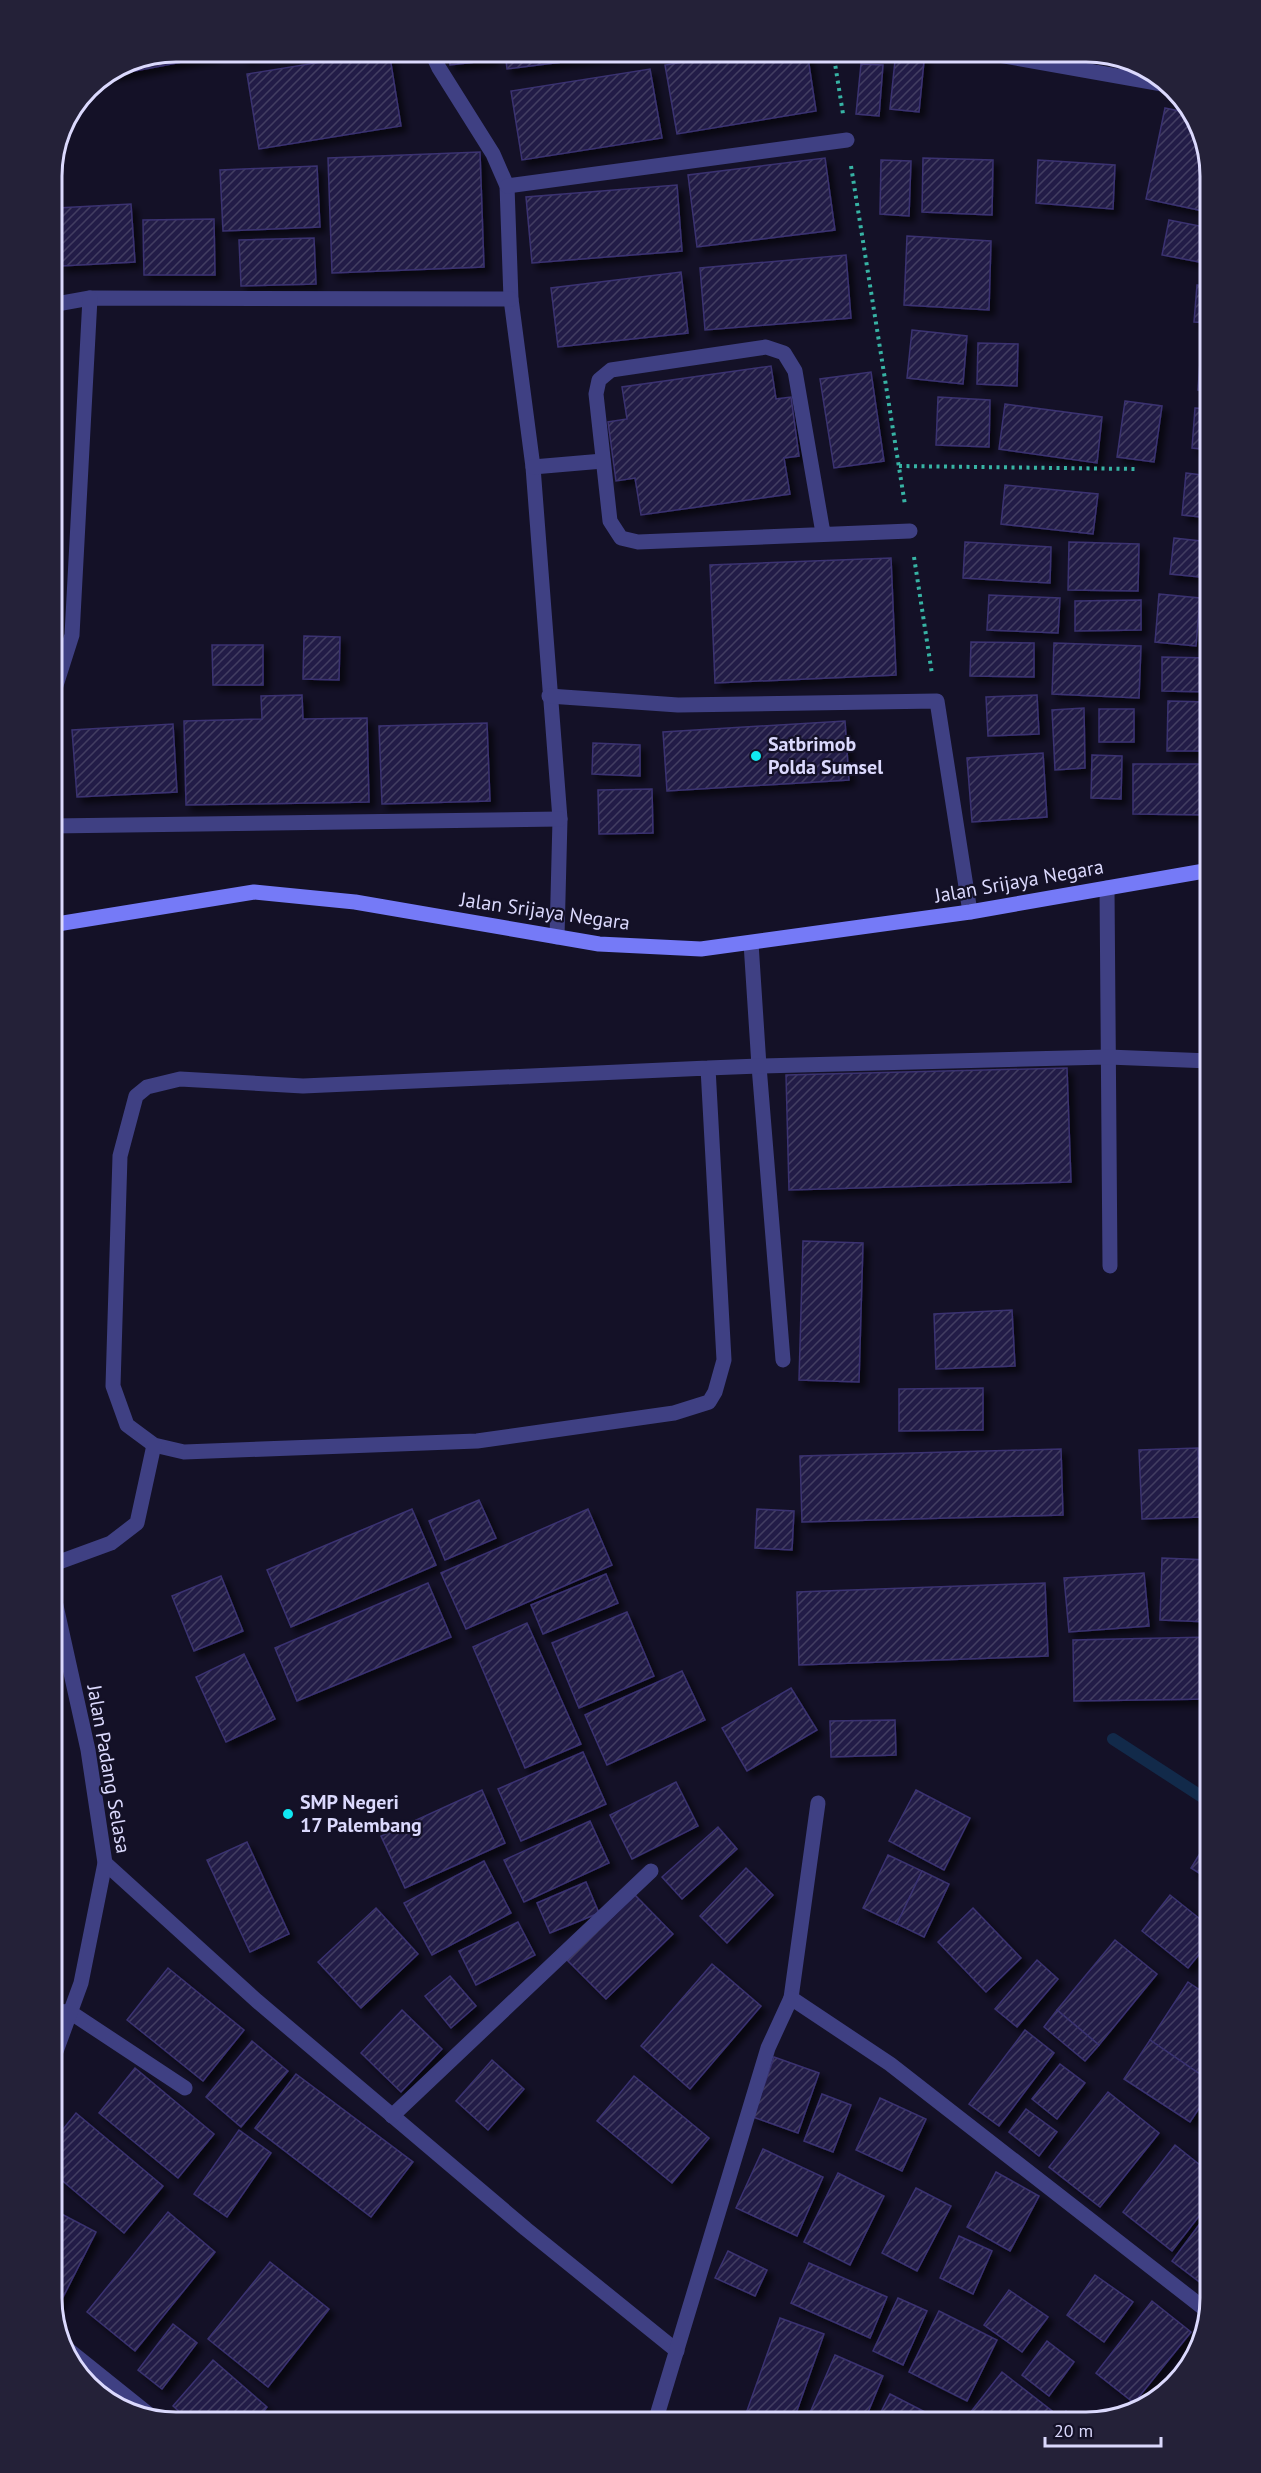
<svg xmlns="http://www.w3.org/2000/svg" width="1261" height="2473" font-family="'PT Sans',sans-serif">
<defs>
<pattern id="building-hatch" width="6" height="6" patternUnits="userSpaceOnUse" patternTransform="scale(1.5)"><rect width="6" height="6" fill="#241e47"/><path d="M-1 1l2-2M0 6l6-6M5 7l2-2" fill="none" stroke="#433e62"/></pattern>
<filter id="shadow"><feDropShadow dx="5.5" dy="5.5" stdDeviation="3" flood-color="#0009"/></filter>
</defs>
<rect width="100%" height="100%" fill="#141127"/>
<g fill="none" stroke-linecap="round" stroke-linejoin="round">
<polyline stroke="#122a4a" stroke-width="12" points="1113,1739 1210,1802"/>
</g>
<g fill="url(#building-hatch)" stroke="#3a3271" stroke-width="1.5" filter="url(#shadow)">
<polygon points="175,51 213,51 214,56 103,77 128,60"/>
<polygon points="242,51 284,51 243,58"/>
<polygon points="389,51 401,126 259,149 247,74"/>
<polygon points="448,51 492,51 493,60 450,65"/>
<polygon points="505,51 642,51 643,52 507,69"/>
<polygon points="751,51 807,51 816,111 677,134 665,65"/>
<polygon points="896,51 925,51 919,112 890,109"/>
<polygon points="861,64 883,65 879,116 856,114"/>
<polygon points="650,69 662,138 522,160 511,91"/>
<polygon points="1165,108 1189,113 1201,128 1210,175 1208,212 1146,199"/>
<polygon points="480,152 484,267 332,273 328,158"/>
<polygon points="825,158 835,230 697,247 688,175"/>
<polygon points="923,158 993,160 992,215 922,212"/>
<polygon points="881,160 911,161 909,216 880,214"/>
<polygon points="1038,160 1115,165 1113,209 1036,203"/>
<polygon points="317,166 320,227 223,231 220,170"/>
<polygon points="677,185 682,251 532,263 526,197"/>
<polygon points="131,204 135,262 61,266 57,208"/>
<polygon points="214,219 215,275 144,275 143,220"/>
<polygon points="1169,220 1210,228 1210,264 1162,255"/>
<polygon points="907,236 991,241 989,310 904,305"/>
<polygon points="314,238 316,284 241,286 239,240"/>
<polygon points="846,255 851,318 705,330 700,268"/>
<polygon points="681,272 688,333 558,347 551,288"/>
<polygon points="1197,285 1210,286 1210,323 1194,322"/>
<polygon points="912,330 967,336 963,384 907,378"/>
<polygon points="978,343 1018,344 1017,386 977,384"/>
<polygon points="1201,347 1210,348 1210,391 1198,390"/>
<polygon points="771,366 776,399 791,397 799,456 784,458 790,494 641,515 635,478 616,481 608,422 627,419 622,387"/>
<polygon points="871,372 884,461 834,468 820,379"/>
<polygon points="938,397 990,400 989,447 936,445"/>
<polygon points="1125,401 1162,406 1154,462 1117,457"/>
<polygon points="1005,404 1102,417 1097,463 999,449"/>
<polygon points="1195,408 1210,409 1210,450 1192,448"/>
<polygon points="1186,473 1210,476 1210,518 1182,515"/>
<polygon points="1005,485 1098,494 1093,534 1001,524"/>
<polygon points="1174,538 1210,542 1210,578 1170,574"/>
<polygon points="965,542 1051,547 1050,583 963,578"/>
<polygon points="1069,542 1139,544 1138,591 1068,590"/>
<polygon points="891,558 896,675 715,683 710,565"/>
<polygon points="1159,594 1200,598 1196,646 1155,642"/>
<polygon points="989,595 1060,598 1058,633 987,630"/>
<polygon points="1141,600 1141,630 1075,631 1075,601"/>
<polygon points="304,636 340,637 339,680 303,679"/>
<polygon points="971,642 1034,643 1034,677 970,676"/>
<polygon points="1054,643 1141,646 1139,698 1052,694"/>
<polygon points="212,645 263,645 263,685 213,685"/>
<polygon points="1162,657 1210,658 1210,692 1162,691"/>
<polygon points="302,695 303,719 367,718 369,802 186,805 184,721 262,719 261,696"/>
<polygon points="1037,695 1039,734 988,736 986,697"/>
<polygon points="1168,701 1205,702 1204,751 1167,751"/>
<polygon points="1084,708 1085,768 1055,770 1052,710"/>
<rect x="1099" y="709" width="35" height="33"/>
<polygon points="845,721 849,780 667,791 663,732"/>
<polygon points="487,723 490,801 382,804 379,726"/>
<polygon points="173,724 177,792 77,797 72,730"/>
<polygon points="593,743 640,745 640,776 592,774"/>
<polygon points="1043,753 1047,817 972,822 967,758"/>
<polygon points="1092,755 1122,756 1121,799 1091,798"/>
<polygon points="1133,764 1210,764 1210,815 1133,814"/>
<polygon points="652,789 653,833 599,834 598,790"/>
<polygon points="1067,1068 1071,1182 789,1190 786,1075"/>
<polygon points="803,1241 863,1243 859,1382 799,1380"/>
<polygon points="1012,1310 1015,1366 936,1369 934,1314"/>
<polygon points="983,1388 983,1430 899,1431 899,1389"/>
<polygon points="1198,1448 1201,1517 1142,1519 1139,1450"/>
<polygon points="1061,1449 1063,1515 802,1522 800,1456"/>
<polygon points="479,1500 496,1538 445,1560 429,1521"/>
<polygon points="412,1509 436,1565 291,1627 267,1570"/>
<polygon points="588,1509 612,1565 466,1629 441,1573"/>
<polygon points="757,1509 794,1511 792,1550 755,1548"/>
<polygon points="1162,1558 1210,1560 1210,1622 1160,1620"/>
<polygon points="1144,1573 1149,1626 1069,1632 1064,1578"/>
<polygon points="606,1574 618,1603 543,1634 531,1605"/>
<polygon points="221,1576 243,1631 194,1651 172,1596"/>
<polygon points="428,1583 451,1637 297,1701 275,1648"/>
<polygon points="1045,1583 1048,1656 799,1665 797,1592"/>
<polygon points="627,1612 654,1676 579,1708 552,1643"/>
<polygon points="527,1623 581,1744 525,1768 473,1647"/>
<polygon points="1210,1637 1210,1699 1074,1701 1073,1640"/>
<polygon points="244,1654 275,1719 226,1742 196,1677"/>
<polygon points="682,1671 705,1720 607,1765 585,1715"/>
<polygon points="791,1688 817,1730 747,1771 722,1728"/>
<polygon points="895,1720 896,1755 831,1757 830,1721"/>
<polygon points="583,1752 606,1804 521,1841 498,1789"/>
<polygon points="676,1782 698,1826 632,1859 610,1815"/>
<polygon points="482,1790 505,1843 405,1888 381,1836"/>
<polygon points="916,1790 970,1818 944,1870 889,1841"/>
<polygon points="590,1821 609,1863 524,1902 504,1860"/>
<polygon points="718,1827 737,1849 682,1899 662,1877"/>
<polygon points="1210,1837 1210,1880 1191,1868"/>
<polygon points="247,1842 289,1934 250,1952 207,1860"/>
<polygon points="888,1855 922,1871 897,1924 863,1908"/>
<polygon points="484,1861 511,1913 432,1955 404,1903"/>
<polygon points="746,1868 773,1895 727,1943 700,1916"/>
<polygon points="922,1871 949,1884 924,1937 897,1924"/>
<polygon points="586,1882 599,1913 550,1933 537,1903"/>
<polygon points="634,1894 673,1934 606,1999 567,1960"/>
<polygon points="1170,1895 1210,1927 1210,1941 1188,1968 1142,1931"/>
<polygon points="376,1908 418,1954 361,2008 318,1962"/>
<polygon points="973,1908 1021,1958 986,1992 938,1942"/>
<polygon points="518,1922 535,1955 476,1985 459,1951"/>
<polygon points="1115,1940 1157,1974 1099,2045 1057,2010"/>
<polygon points="1037,1960 1058,1979 1017,2027 995,2009"/>
<polygon points="712,1964 761,2006 690,2089 641,2046"/>
<polygon points="168,1968 244,2030 203,2081 127,2020"/>
<polygon points="450,1976 476,2006 451,2028 425,1996"/>
<polygon points="1188,1982 1210,1997 1210,2081 1150,2040"/>
<polygon points="402,2010 442,2049 401,2092 361,2053"/>
<polygon points="1057,2010 1099,2045 1085,2061 1044,2027"/>
<polygon points="1025,2030 1054,2053 999,2126 969,2104"/>
<polygon points="1150,2040 1210,2081 1210,2092 1190,2122 1124,2079"/>
<polygon points="252,2041 288,2071 241,2127 206,2097"/>
<polygon points="774,2057 819,2073 798,2133 753,2117"/>
<polygon points="492,2060 524,2089 488,2130 456,2101"/>
<polygon points="1060,2064 1085,2083 1057,2119 1032,2099"/>
<polygon points="135,2068 214,2134 178,2178 99,2113"/>
<polygon points="296,2074 413,2162 371,2217 255,2128"/>
<polygon points="634,2076 709,2138 672,2183 597,2121"/>
<polygon points="1108,2092 1159,2133 1100,2207 1049,2167"/>
<polygon points="822,2094 851,2105 833,2152 804,2141"/>
<polygon points="880,2098 926,2119 902,2171 856,2150"/>
<polygon points="1026,2109 1057,2132 1039,2156 1009,2132"/>
<polygon points="76,2113 163,2186 124,2233 51,2171 51,2144"/>
<polygon points="1210,2129 1210,2143 1203,2138"/>
<polygon points="239,2130 271,2153 227,2217 194,2194"/>
<polygon points="1175,2145 1210,2173 1210,2202 1172,2251 1123,2212"/>
<polygon points="763,2149 823,2177 797,2236 736,2208"/>
<polygon points="996,2172 1039,2196 1010,2251 967,2227"/>
<polygon points="838,2173 884,2196 850,2265 804,2242"/>
<polygon points="916,2188 951,2206 917,2271 882,2253"/>
<polygon points="52,2209 96,2232 57,2309 53,2307 51,2298"/>
<polygon points="1210,2210 1210,2290 1172,2261"/>
<polygon points="168,2212 215,2252 135,2351 87,2312"/>
<polygon points="959,2236 992,2251 973,2294 940,2278"/>
<polygon points="728,2251 767,2270 755,2296 715,2278"/>
<polygon points="270,2262 329,2309 268,2387 208,2339"/>
<polygon points="809,2263 887,2297 870,2338 791,2303"/>
<polygon points="1095,2275 1133,2302 1104,2342 1067,2315"/>
<polygon points="1009,2290 1048,2317 1022,2352 984,2325"/>
<polygon points="898,2298 927,2311 903,2365 873,2351"/>
<polygon points="1152,2301 1191,2332 1134,2403 1096,2373"/>
<polygon points="939,2311 997,2340 967,2401 909,2372"/>
<polygon points="780,2318 824,2334 793,2422 743,2422"/>
<polygon points="173,2324 197,2343 162,2389 138,2370"/>
<polygon points="1047,2341 1074,2362 1049,2396 1022,2375"/>
<polygon points="835,2355 883,2376 864,2422 806,2422"/>
<polygon points="213,2360 267,2407 255,2422 191,2422 173,2406"/>
<polygon points="1002,2372 1052,2411 1044,2422 982,2422 970,2413"/>
<polygon points="890,2394 933,2416 930,2422 876,2422"/>
<polygon points="1066,2411 1079,2422 1056,2422"/>
<polygon points="671,2416 685,2422 669,2422"/>
</g>
<g fill="none" stroke-linecap="round" stroke-linejoin="round">
<g stroke="#37b3a4" stroke-width="4" stroke-dasharray="3 4.5" stroke-linecap="butt">
<polyline points="833,51 843,114"/>
<polyline points="851,166 905,505"/>
<polyline points="899,466 1137,469"/>
<polyline points="914,557 932,674"/>
</g>
<g stroke="#3f4083" stroke-width="15">
<polyline points="1107,888 1110,1266"/>
<polyline points="751,943 759,1066 783,1360"/>
<polyline points="708,1068 724,1360 715,1392 709,1402 674,1413 477,1441 184,1452 154,1445 127,1425 113,1386 120,1156 136,1096 147,1087 180,1079 303,1086 708,1068 759,1066 1108,1057 1210,1061"/>
<polyline points="51,1565 111,1543 137,1523 154,1445"/>
<polyline points="51,2011 70,2012"/>
</g>
<g stroke="#3f4083" stroke-width="15">
<polyline points="431,51 439,68 493,154 507,186 511,299 533,467 560,819 557,937"/>
<polyline points="976,51 1168,85"/>
<polyline points="507,186 847,140"/>
<polyline points="51,305 90,298 511,299"/>
<polyline points="533,467 603,461"/>
<polyline points="823,533 795,371 784,353 766,347 611,370 599,380 596,394 610,521 621,538 638,542 910,531"/>
<polyline points="549,696 678,705 937,701 970,912"/>
<polyline points="51,701 72,635 90,298"/>
<polyline points="51,826 560,819"/>
<polyline points="105,1863 257,2001 526,2229 677,2351"/>
<polyline points="791,1998 818,1803"/>
<polyline points="70,2012 185,2088"/>
<polyline points="392,2116 651,1871"/>
<polyline points="60,2343 151,2416"/>
<polyline points="655,2422 768,2048 791,1998 890,2064 1206,2310"/>
</g>
<polyline stroke="#3f4083" stroke-width="15" points="51,2065 81,1983 105,1863 88,1750 51,1583"/>
<polyline stroke="#757af7" stroke-width="15" points="51,925 254,892 355,902 599,944 701,949 970,912 1210,870"/>
</g>
<g fill="#10e8f2" stroke="#141127" stroke-width="2">
<circle cx="756" cy="756" r="6"/>
<circle cx="288" cy="1814" r="6"/>
</g>
<g text-anchor="middle" dominant-baseline="central" stroke-width="4.5" stroke-linejoin="round" paint-order="stroke">
<g font-size="20" font-weight="bold" fill="#dbd9fd" stroke="#141127" text-anchor="start">
<text x="768" y="744">Satbrimob<tspan x="768" dy="23">Polda Sumsel</tspan></text>
<text x="300" y="1802">SMP Negeri<tspan x="300" dy="23">17 Palembang</tspan></text>
</g>
<g font-size="20" fill="#dbd9fd" stroke="#141127">
<text transform="translate(1019 881) rotate(-10)">Jalan Srijaya Negara</text>
<text transform="translate(545 911) rotate(8)">Jalan Srijaya Negara</text>
<text transform="translate(109 1769) rotate(80)">Jalan Padang Selasa</text>
</g>
</g>
<path d="M0 0H1261V2473H0ZM176 62H1086A114 114 0 0 1 1200 176V2298A114 114 0 0 1 1086 2412H176A114 114 0 0 1 62 2298V176A114 114 0 0 1 176 62Z" fill="#242138" fill-rule="evenodd"/>
<path fill="none" stroke="#dbd9fd" stroke-width="3" d="M176 62H1086A114 114 0 0 1 1200 176V2298A114 114 0 0 1 1086 2412H176A114 114 0 0 1 62 2298V176A114 114 0 0 1 176 62Z"/>
<path d="M1045 2437v9h116v-9" fill="none" stroke="#dbd9fd" stroke-width="3"/>
<text x="1054" y="2437" font-size="18" fill="#dbd9fd" stroke="#141127" stroke-width="4.5" paint-order="stroke">20 m</text>
</svg>
